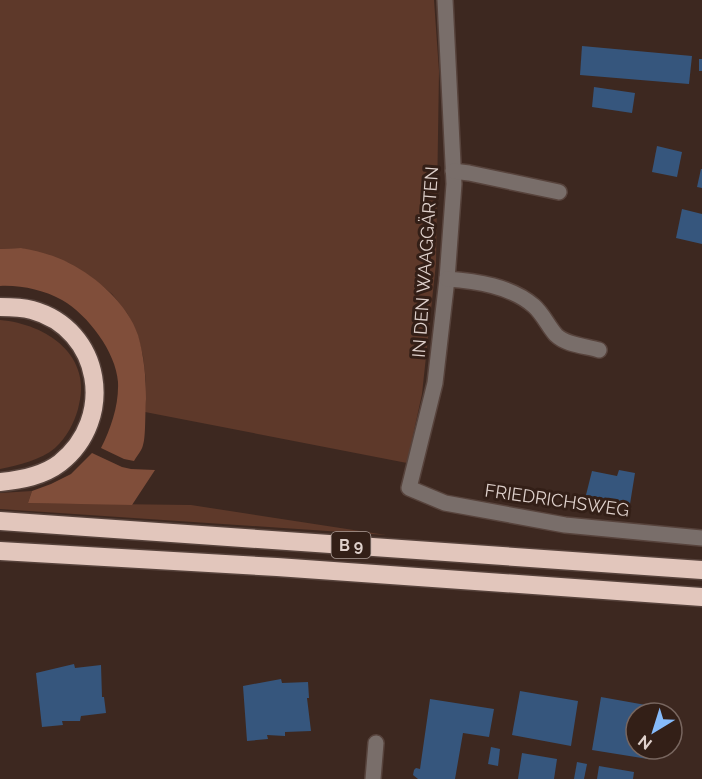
<svg xmlns="http://www.w3.org/2000/svg" width="702" height="779" font-family="Raleway,sans-serif">
<rect width="100%" height="100%" fill="#3d2820"/>
<g fill="#5e392a">
<polygon points="0,0 434,0 439,71 436,263 422,394 407,463 145,412 146,382 143,356 137,333 127,313 112,294 91,277 69,263 21,248 0,249"/>
<path d="M0,320c47,4 94,36 78,89 -4,14 -11,28 -23,39 -14,12 -36,17 -55,21z"/>
<polygon points="32,491 28,503 191,505 386,535 0,509 0,493"/>
</g>
<g fill="#804e3a">
<path d="M21,248c16,3 33,7 48,15 28,14 59,42 69,72 6,21 8,42 8,64 -1,10 0,38 -3,46 -1,5 -6,11 -9,16l-10,-2 -23,-11c10,-20 18,-43 17,-66 -2,-30 -30,-67 -56,-82 -18,-10 -41,-15 -62,-14v-37z"/>
<polygon points="92,453 122,467 131,469 155,470 132,505 28,503 32,491 51,484 71,474"/>
</g>
<g fill="#36567d">
<polygon points="582,46 692,56 689,84 580,75"/>
<rect x="699" y="59" width="3" height="12"/>
<polygon points="594,87 635,93 632,113 592,107"/>
<polygon points="657,146 682,152 677,177 652,172"/>
<polygon points="701,169 702,169 702,188 697,187"/>
<polygon points="682,209 702,214 702,244 676,238"/>
<polygon points="619,470 635,473 630,504 586,495 592,471 617,476"/>
<polygon points="74,664 75,668 101,665 102,697 104,697 106,713 81,716 80,721 62,721 63,725 42,727 36,673"/>
<polygon points="281,679 282,683 308,682 309,698 307,698 311,731 285,732 285,736 267,735 268,739 247,741 243,686"/>
<polygon points="520,691 578,701 571,746 512,735"/>
<polygon points="601,697 657,707 656,713 636,713 636,749 650,749 648,759 592,750"/>
<polygon points="430,699 494,709 489,737 463,733 455,779 418,779 413,775 414,770 416,768 420,769"/>
<polygon points="491,747 500,749 498,766 488,764"/>
<polygon points="522,753 557,759 554,779 518,779"/>
<polygon points="577,762 587,764 584,779 574,779"/>
<polygon points="599,766 634,772 633,779 597,779"/>
</g>
<g fill="none" stroke-linecap="round" stroke-linejoin="round">
<g stroke="#57433c" stroke-width="18">
<g id="minor">
<polyline points="445,0 454,184 447,279 435,383 409,488 445,503 565,525 702,538"/>
<polyline points="453,171 469,173 559,192"/>
<path d="M447,279c29,2 64,7 87,27 9,8 14,20 22,29 10,10 30,11 43,15"/>
<polyline points="373,779 376,743"/>
</g>
</g>
<g stroke="#57433c" stroke-width="21">
<g id="highway">
<path d="M0,307c11,0 21,0 32,3 70,19 84,109 28,153 -17,13 -39,17 -60,19"/>
<polyline points="0,521 702,570"/>
<polyline points="0,551 277,567 702,597"/>
</g>
</g>
<use href="#minor" stroke="#796e6a" stroke-width="15"/>
<use href="#highway" stroke="#e2c6bc" stroke-width="18"/>
</g>
<g text-anchor="middle" dominant-baseline="central" stroke-width="6" stroke-linejoin="round" paint-order="stroke">
<rect fill="#331f17" stroke="#ab9c96" stroke-width="1.5" x="331.5" y="532" width="39" height="26" rx="4.5"/>
<g font-size="16" font-weight="bold" fill="#dfd1cc">
<text x="351" y="545">B 9</text>
</g>
<g font-size="18" fill="#dfd1cc" stroke="#331f17">
<text transform="translate(425 262) rotate(-86)">IN DEN WAAGGÄRTEN</text>
<text transform="translate(557 500) rotate(8)">FRIEDRICHSWEG</text>
</g>
</g>
<g transform="translate(654 731) rotate(218)"><circle r="28" fill="#331f17" stroke="#78665f" stroke-width="1.5"/>
<path d="M0-4.5L10 22L0 15L-10 22Z" fill="#86bbfb"/>
<text y="-9" font-size="16" font-weight="bold" text-anchor="middle" fill="#dfd1cc">N</text>
</g>
</svg>
